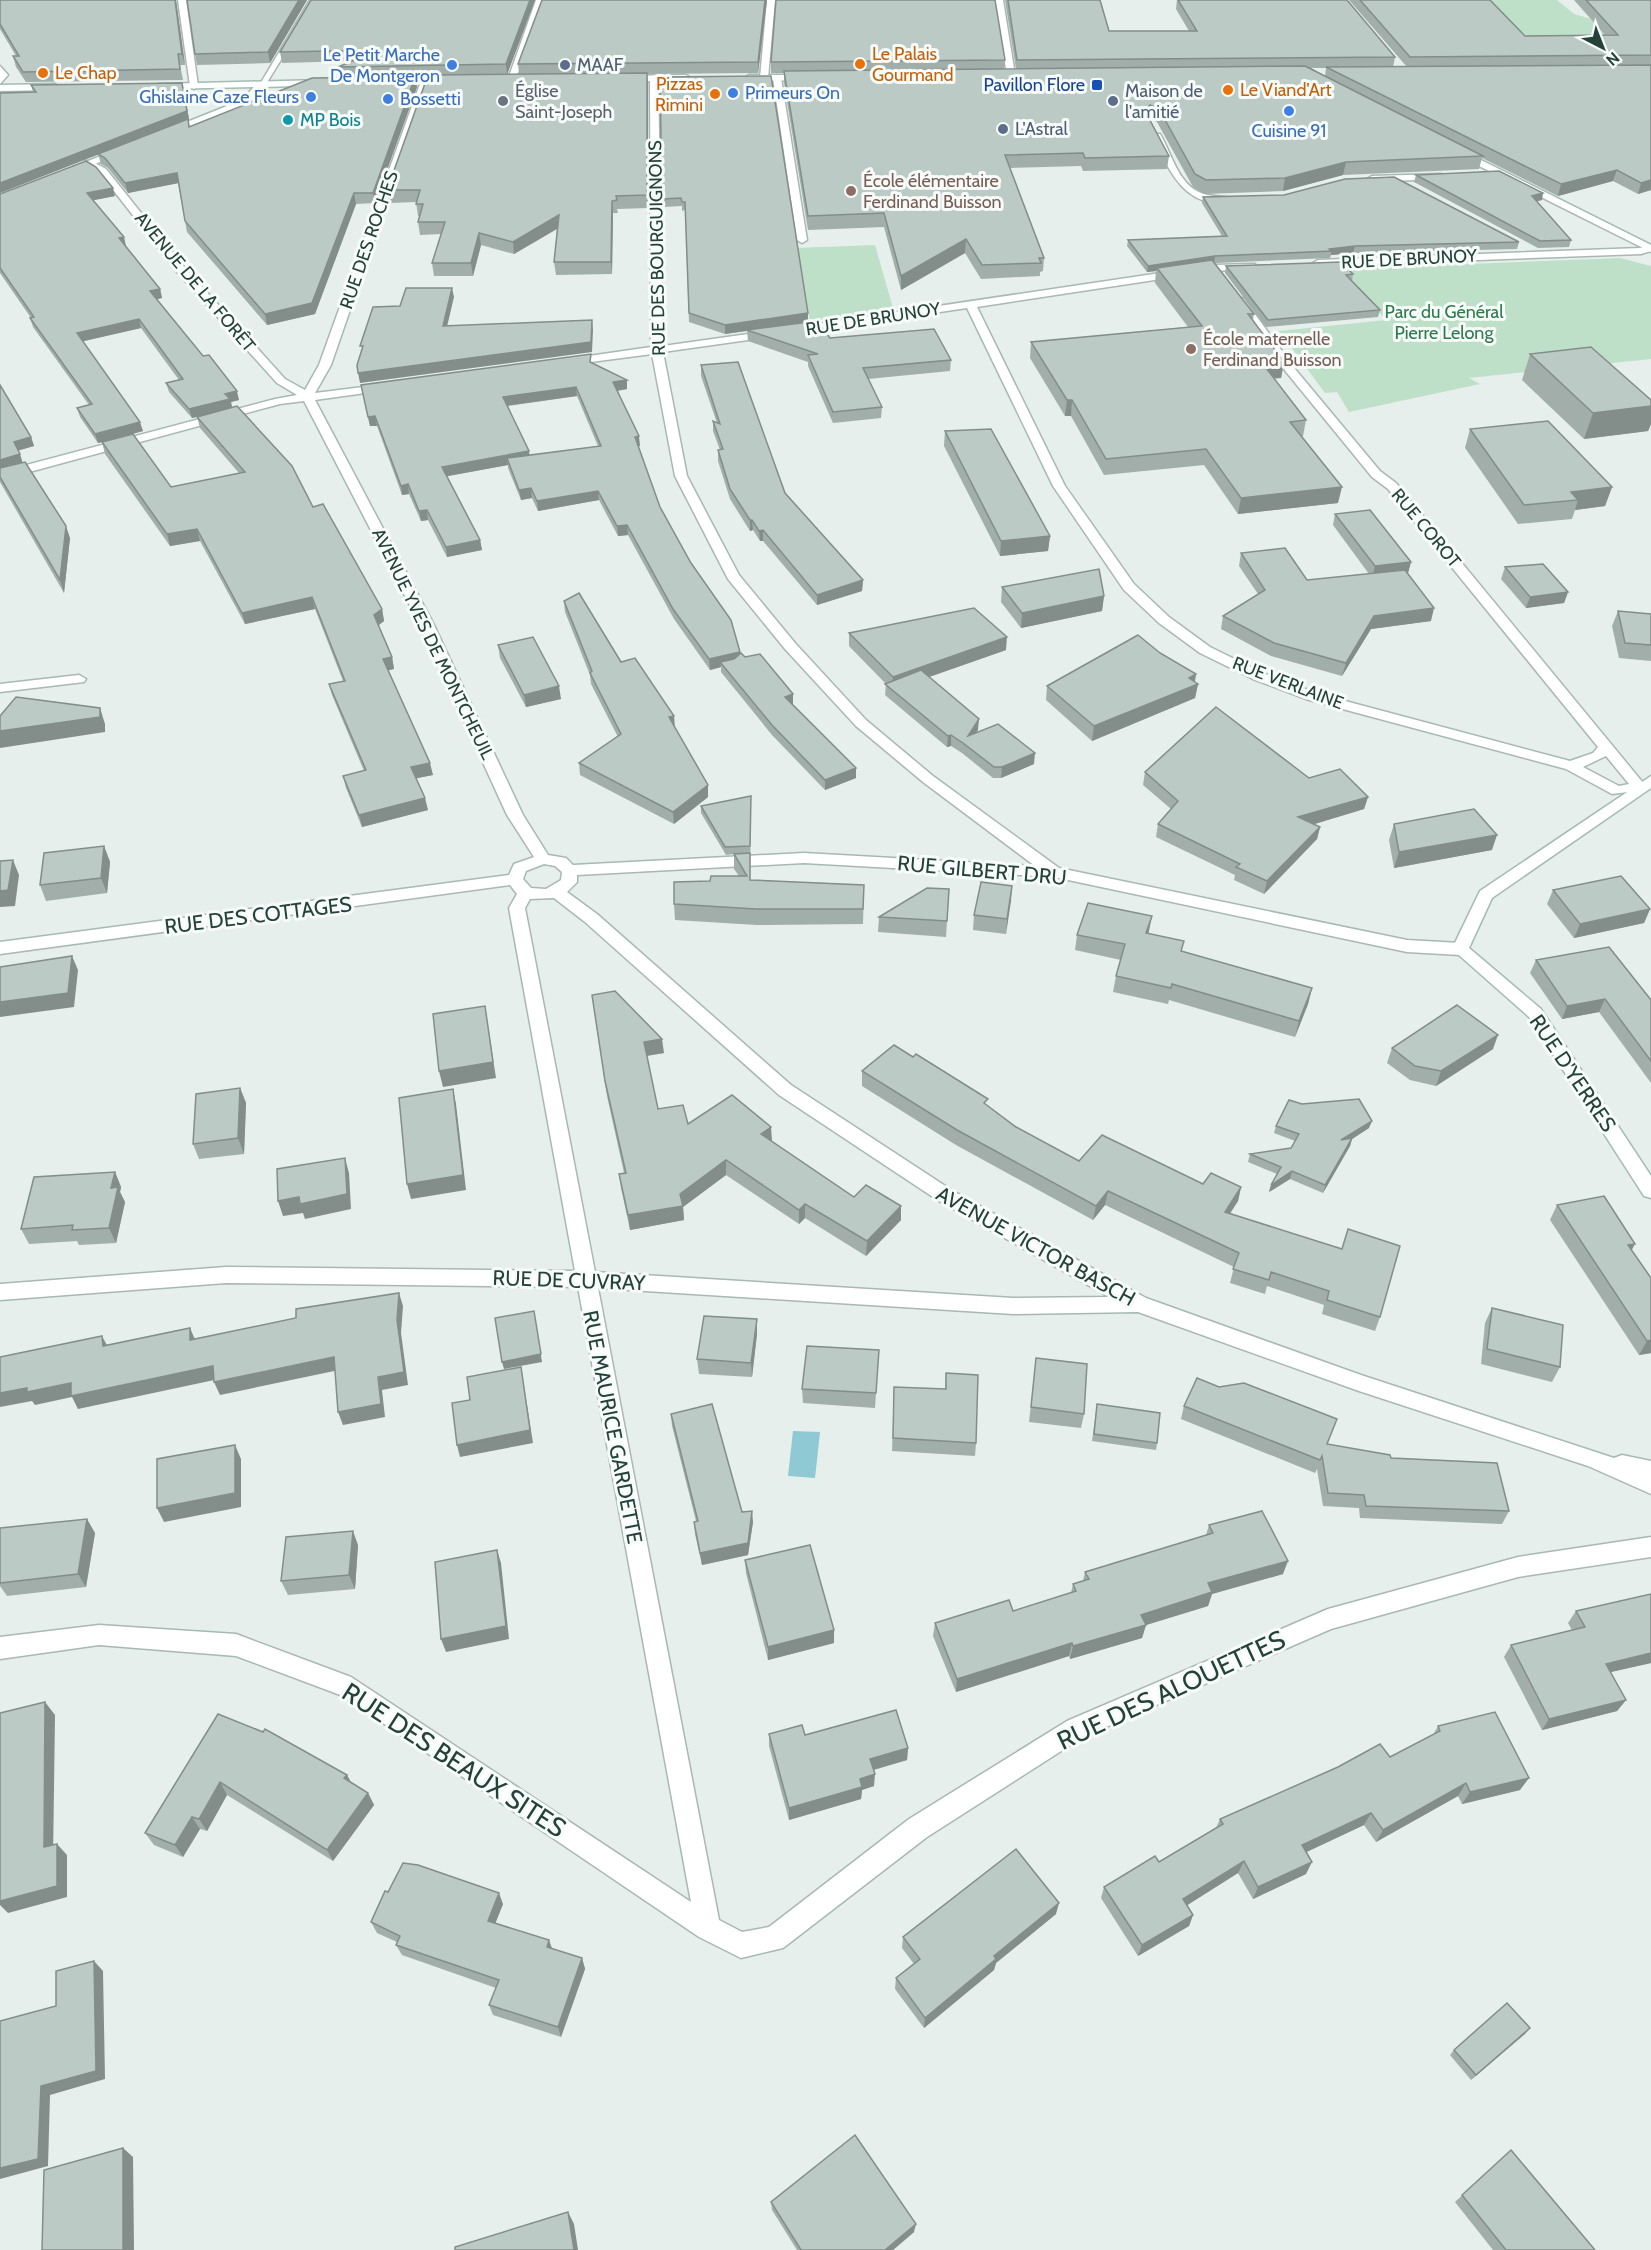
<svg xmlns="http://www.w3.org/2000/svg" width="1651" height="2250" font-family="Cabin,sans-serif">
<rect width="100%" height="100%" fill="#e6efeb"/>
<g fill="#bfe0c8">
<polygon points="1488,0 1557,0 1574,14 1595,20 1618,36 1532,45"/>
<polygon points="875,245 893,308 810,322 796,248"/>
<polygon points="1620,258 1651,266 1651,359 1469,378 1480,384 1349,412 1337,392 1325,393 1279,331 1386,320 1340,269"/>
</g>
<polygon fill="#8ec9d4" points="793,1431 820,1432 815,1478 788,1476"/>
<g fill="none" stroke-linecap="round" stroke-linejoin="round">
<g stroke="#a8b8b2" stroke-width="3">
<g id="street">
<polygon points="178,0 186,0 198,86 194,89 190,86"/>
<polygon points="310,0 318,0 266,84 259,86"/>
<polygon points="536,0 544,0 520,69 513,82 507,82"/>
<polygon points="767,0 775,0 768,78 764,81 760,78"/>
<polygon points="995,0 1003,0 1015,75 1011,78 1007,75"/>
<polygon points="0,66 8,75 0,84"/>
<path d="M654,75l4,3 5,268 107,-15 6,3 -6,3 -107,15 24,124 52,99 56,68 71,77 67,56 126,92 348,72 53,3 8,6 -8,6 -53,-3 -353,-75 -250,-14 -227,12v7l-10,10 30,22 194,171 162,106 193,107 215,77 253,83 8,-3 29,6v33l-63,-28 -229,-75 -221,-79 -125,2 -415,-26 121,632 23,12 27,-5 140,-108 158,-98 261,-112 190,-52 133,-20v20l-133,20 -187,52 -248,108 -156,100 -144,111 -42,10 -42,-21 -356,-241 -107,-40 -137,-11 -99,14v-22l99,-12 137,9 115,43 340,225 -113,-615 -352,-4 -226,17v-16l226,-17 349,4 -66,-363 8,-14 -7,-9 -510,69v-12l509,-67 5,-11 20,-7 -27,-42 -88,-192 -115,-222 -24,3 -280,76v-8l275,-73 22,-4 -20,-12 -100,-111 -77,-99 -15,-8v-4h6l15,8 79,99 100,111 20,11 14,-25 102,-284 4,-3 4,3 -98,284 -16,28 72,-9 6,3 -6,3 -72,10 118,223 90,192 25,40 18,3 7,7 231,-12 231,13 -112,-84 -67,-56 -71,-77 -57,-70 -53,-103 -23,-122 -84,11 -6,-3 6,-3 83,-12 -1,-269zM544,864l11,2 7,6 -1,8 -15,9 -15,-1 -8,-9 3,-8zM554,898l31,24 194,173 160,106 170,96 -96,1 -418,-26 -70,-364 5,-9z"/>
<polygon points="777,75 781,78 807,240 802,243 797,240 773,78"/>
<path d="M1154,134h6c12,20 18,50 41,59 10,4 20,3 29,5v4c-35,6 -54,-17 -68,-47 -3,-7 -9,-14 -8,-21z"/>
<polygon points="1441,174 1441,178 1438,179 1372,182 1367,179 1372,176"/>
<polygon points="1651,245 1651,251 1641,254 1318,266 1313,263 1318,260 1640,248"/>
<path d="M1255,264v4l-4,1 -37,2 -237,36 88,179 69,98 35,33 41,30 53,26 56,21 251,67 23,-8 5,-6 -210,-258 -16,-12 -85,-104 -53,-73 9,-2 52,71 85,102 16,12 248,301 3,3 -3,3 -32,4 -46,-25 -257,-69 -56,-21 -53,-26 -41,-30 -35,-33 -71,-104 -86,-178 -170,25 -5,-3 5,-3 417,-62zM1606,756l23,28 -10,2 -36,-19z"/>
<polygon points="79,675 86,679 84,682 0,692 0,684"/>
</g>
</g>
<g stroke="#a4bbb3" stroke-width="3">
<g id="secondary">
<polygon points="685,75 688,76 688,80 623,82 619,79 623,76"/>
<polygon points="808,75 812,78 811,80 749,81 745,78 749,75"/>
<polygon points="448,78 451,79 451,83 392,85 388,82 392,79"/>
<polygon points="322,80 325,81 325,85 264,87 248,104 170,134 162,132 242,100 254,87 161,89 157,86 158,84"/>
<polygon points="0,85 55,84 59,87 55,90 0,91"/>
<polygon points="122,147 125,148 125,152 70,174 62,172"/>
<polygon points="1457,151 1463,151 1651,245 1651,252 1457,155"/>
<polygon points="1651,776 1651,788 1492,898 1469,948 1541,1009 1651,1176 1651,1198 1644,1196 1529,1017 1452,949 1480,891"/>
</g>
</g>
<use href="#street" fill="#fff" fill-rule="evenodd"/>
<use href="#secondary" fill="#fff" fill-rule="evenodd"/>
</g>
<g fill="#a1aea9" fill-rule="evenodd">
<polygon points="0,0 176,0 185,65 180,65 183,80 26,82 16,67 13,56 16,56 0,29"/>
<polygon points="307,0 270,63 197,65 195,54"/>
<polygon points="311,0 535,0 507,74 519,74 518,64 767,0 758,73 647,74 648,208 617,209 618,213 613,213 612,274 556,275 554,262 557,229 514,254 481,245 473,276 434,276 432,263 441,234 420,235 418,222 419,216 418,216 416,202 389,203 387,190 427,76 340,77 338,67 351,61 282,63 280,52"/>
<path d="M1005,0h95l9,31h80l-13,-22 1,-9h170l48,57 -2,10h14l-58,-67h141l35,36 80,-1 -31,-35h77v190l-13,4 -25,-13 -55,15 -76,-38 -3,11 -136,6 -60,16 -79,3 -11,-7 -36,-65 -8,-4 20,38 -2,13 -84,2 -2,-5 -71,2 34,90 -1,13 -3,1v4l-59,3 -16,-26 -64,37 -17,-63 -76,3 -24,-147v-10h-13v-11l234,-2 -1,9h12zM1311,68h15l-1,8z"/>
<polygon points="660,77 808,313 808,322 830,338 951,360 950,371 868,379 882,407 881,418 833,423 808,366 808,362 748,341 747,331 725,334 689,322 685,210 682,211 682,206 663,207"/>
<polygon points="31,85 184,90 189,119 125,143 188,119 190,127 417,87 375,203 356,204 315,314 267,325 187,232 178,183 128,193 108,168 101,164 98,154 0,193 33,92"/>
<polygon points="1416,175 1542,200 1536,201 1571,240 1569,247 1538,248 1414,182"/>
<path d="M0,194l115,2 -22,4 33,46 34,43 2,9 -5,1 82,101 -8,2 1,5 81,100 69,102 2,12 -6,5 14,31 2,12 -6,1 45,105 -17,3 12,32 -66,17 -16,-39 -3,-12 21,-5 -32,-76 -3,-11 14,-3 -28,-72 -70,15 -45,-83 -30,5 -65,-92 -3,-12 -4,1 -18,-26 -3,-9 12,-3 -56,-78 -3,-9h1l-31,-45zM141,328l38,52 -13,3 3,9 23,26 5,-1 3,11 39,45 -68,14 -38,-53 10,-3 -60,-90z"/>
<polygon points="1203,197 1519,242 1517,249 1353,253 1331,255 1330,258 1215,263 1254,314 1253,320 1284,362 1281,378 1274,378 1306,420 1303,436 1302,436 1338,503 1238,514 1204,465 1104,475 1071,416 1065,416 1030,358 1031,342 1188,327 1155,283 1156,271 1147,272 1127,246 1128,240 1222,236 1202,203"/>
<polygon points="1226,266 1353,274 1352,281 1380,310 1378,317 1266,327 1225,273"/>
<polygon points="1530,354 1651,400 1651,424 1648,431 1584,439 1522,380"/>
<path d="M592,363l35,26 -9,2 22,55h-2l22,61 80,147 5,3 48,37v10h-1l64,74 -31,12 -53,-55 -51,-63v-5l-11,3 -36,-51 -46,-84 -10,1 -19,-36 -61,11 -6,-13 -11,2 -13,-32v-3l-61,11 33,64 2,10 -35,7 -19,-37 -7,1 -12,-27 -7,1 -25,-69h-7l-7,-31zM577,396l21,50 -69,9 -21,-49z"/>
<polygon points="701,365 785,493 863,580 862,591 817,605 763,541 760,541 753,530 750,531 730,499 718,461 718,450 720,450 713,431 713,421 717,423 701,376"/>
<polygon points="0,385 31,437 34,446 18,450 22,462 70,538 64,593 0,482"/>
<polygon points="1470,429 1612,487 1605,506 1575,510 1572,519 1518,524 1465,448"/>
<polygon points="945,431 1050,536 1048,551 1000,556 944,446"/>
<polygon points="1335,514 1411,562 1408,573 1431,621 1371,629 1342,676 1271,656 1221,629 1223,616 1258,594 1239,566 1241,553 1307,580 1369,574 1333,525"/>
<polygon points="1505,567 1568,592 1564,603 1526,608 1501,579"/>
<polygon points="1002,587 1104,596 1102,611 1021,628 1001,602"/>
<polygon points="564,601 621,662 675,728 708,797 674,824 580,775 579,763 618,737 591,684 590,675 565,612"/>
<polygon points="1618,611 1651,614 1651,661 1619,658 1612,626"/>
<polygon points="849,633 1006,650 929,677 978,730 976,732 1034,764 1001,778 993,778 962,753 951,746 947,747 885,695 886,684 849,646"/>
<polygon points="498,645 561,699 526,707 500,658"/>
<polygon points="1160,653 1196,674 1195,682 1198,684 1195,698 1092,741 1046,700 1047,686"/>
<polygon points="1145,772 1309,778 1368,797 1364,809 1314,824 1320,827 1317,839 1264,894 1234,880 1235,875 1156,837 1158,824 1171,809 1143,785"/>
<polygon points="751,804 750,880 864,885 863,924 757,925 675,920 674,904 710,881 739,876 734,869 734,854 726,855 701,813 701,806"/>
<polygon points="1394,824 1492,850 1394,868 1389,840"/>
<polygon points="104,846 110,862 107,893 46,901 40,885"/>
<polygon points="1012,886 1006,934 973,930 974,915"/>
<polygon points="949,889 946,937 878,932 879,917"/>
<polygon points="1553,890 1650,909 1644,923 1574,938 1547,904"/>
<polygon points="1149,931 1148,934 1182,951 1312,988 1308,1004 1295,1037 1169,1000 1168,1004 1113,992 1116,976 1121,960 1075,950 1077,935"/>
<polygon points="1536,960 1651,1000 1651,1083 1599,1012 1562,1019 1530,973"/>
<polygon points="594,1010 664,1053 647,1056 658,1109 688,1124 771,1127 771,1141 854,1197 901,1206 901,1220 866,1256 805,1218 799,1224 726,1175 683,1207 684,1220 630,1230 621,1188 619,1174 624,1173 607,1096"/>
<polygon points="1392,1048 1493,1049 1436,1086 1410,1080 1387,1063"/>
<polygon points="862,1071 988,1106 1016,1127 1079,1161 1203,1184 1241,1187 1238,1201 1230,1214 1380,1317 1375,1331 1322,1314 1324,1305 1267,1286 1265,1294 1230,1283 1234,1267 1105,1205 1093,1220 956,1145 862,1086"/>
<polygon points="240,1088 246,1103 244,1154 199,1159 193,1144"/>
<polygon points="1276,1126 1369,1128 1352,1139 1350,1146 1323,1193 1290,1179 1269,1192 1271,1185 1277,1174 1248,1162 1250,1154 1291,1148 1295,1141 1274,1133"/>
<polygon points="115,1172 121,1187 120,1192 125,1202 116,1243 79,1245 77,1241 29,1244 21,1229"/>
<polygon points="1557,1205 1632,1250 1651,1353 1639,1355 1550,1220"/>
<polygon points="1492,1308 1560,1367 1552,1382 1481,1364 1485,1323"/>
<polygon points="757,1319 757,1334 752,1377 699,1374 697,1359"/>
<polygon points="879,1350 875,1408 803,1403 802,1389"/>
<polygon points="1036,1358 1084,1414 1081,1428 1029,1422"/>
<polygon points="946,1373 976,1443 975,1456 892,1451 894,1387 945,1389"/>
<polygon points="1097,1404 1157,1443 1156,1450 1092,1441"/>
<polygon points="1184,1406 1327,1444 1391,1458 1509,1511 1502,1524 1360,1518 1359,1508 1323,1506 1317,1469 1315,1473 1181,1419"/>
<polygon points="671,1414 742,1512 753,1522 748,1555 702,1565 695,1534 694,1522 696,1521 672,1426"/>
<polygon points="1209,1525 1283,1574 1212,1594 1208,1606 1146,1625 1142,1638 1070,1659 1069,1656 956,1692 933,1636 935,1623 1013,1611 1071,1593 1073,1584 1083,1581 1085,1572 1206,1535"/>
<polygon points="0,1528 95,1533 86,1587 7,1596 0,1586"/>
<polygon points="358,1545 355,1589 288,1595 281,1581"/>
<polygon points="745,1560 834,1643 768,1660 746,1573"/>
<polygon points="1576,1611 1651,1663 1610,1672 1626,1700 1617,1711 1542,1730 1504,1657 1511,1645 1572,1630 1568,1623"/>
<polygon points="218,1714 347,1775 351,1782 368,1793 374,1805 333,1861 227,1795 207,1831 200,1829 183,1857 154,1845 145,1833"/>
<polygon points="1438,1726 1520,1790 1462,1804 1458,1796 1376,1842 1364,1825 1306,1852 1306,1874 1253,1899 1238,1873 1187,1905 1193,1915 1189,1926 1138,1956 1101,1898 1104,1887 1159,1862 1216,1828 1220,1819 1390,1757 1433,1735"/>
<polygon points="769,1734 805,1735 908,1748 907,1760 874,1770 874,1786 862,1790 861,1799 789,1820 769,1746"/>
<polygon points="503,1904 495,1923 552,1949 582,1958 585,1969 561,2037 493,2015 489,2005 496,1988 402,1955 396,1945 397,1942 377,1933 371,1922"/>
<polygon points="1056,1914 996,1963 994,1970 924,2028 895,1989 896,1978 914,1964 902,1948 903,1937"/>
<polygon points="1530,2028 1471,2080 1450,2055 1454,2050"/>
<polygon points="1511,2150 1595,2250 1493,2250 1455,2202"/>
<polygon points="771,2202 914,2232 893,2250 797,2250 772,2210"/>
</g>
<g fill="#838d89">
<polygon points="175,0 176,0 185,65 182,54"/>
<polygon points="299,0 307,0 270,63 268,52"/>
<polygon points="530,0 535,0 507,75 506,64"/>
<polygon points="765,0 767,0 758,73 758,62"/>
<polygon points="647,73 648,85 648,208 647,195"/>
<polygon points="415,77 417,87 375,203 373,193"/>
<polygon points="182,83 189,119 0,193 0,183"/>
<polygon points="1150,105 1149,118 1143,124 1145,111"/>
<polygon points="1346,162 1343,175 1283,191 1285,178"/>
<polygon points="1617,170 1613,181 1558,196 1561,184"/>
<polygon points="177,173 179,183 128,193 125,183"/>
<polygon points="1651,180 1651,190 1638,194 1641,183"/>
<polygon points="113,188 115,196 90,201 87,193"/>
<polygon points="354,193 356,204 315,314 267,325 265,314"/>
<polygon points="1543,193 1542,200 1530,203 1532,196"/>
<polygon points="612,201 613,213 612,274 611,262"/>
<polygon points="559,215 560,227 514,254 513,242"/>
<polygon points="479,233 481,245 473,276 471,263"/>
<polygon points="124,237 126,246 122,247 119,238"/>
<polygon points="966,239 965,253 901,290 901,276"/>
<polygon points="1355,246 1353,253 1331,255 1331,251 1329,249"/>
<polygon points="1215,256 1214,263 1157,268 1156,271 1147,272 1148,266"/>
<polygon points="452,288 454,297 445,335 443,326"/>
<polygon points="160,289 162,298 153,300 150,291"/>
<polygon points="808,313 808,322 725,334 725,325"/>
<polygon points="139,319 141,328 80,342 77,333"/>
<polygon points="592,320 593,330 592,352 360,383 358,373"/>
<polygon points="1284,362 1281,378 1260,380 1263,364"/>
<polygon points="627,380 627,389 614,391 613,382"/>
<polygon points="576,387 577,396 505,406 503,397"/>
<polygon points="237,391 239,400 231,402 232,408 192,418 189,409 225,394"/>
<polygon points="1067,400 1072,400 1071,416 1065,416"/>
<polygon points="1651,406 1651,424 1648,431 1584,439 1593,413"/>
<polygon points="375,416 377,426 370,426 368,417"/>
<polygon points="140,422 143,431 98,443 95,434"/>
<polygon points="639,436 640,446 635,447 635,437"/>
<polygon points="31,437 34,446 17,451 14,442"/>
<polygon points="529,451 530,460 507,458 508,465 443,477 442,467"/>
<polygon points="20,454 23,464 0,470 0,460"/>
<polygon points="408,484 409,494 402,495 401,486"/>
<polygon points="1342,487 1338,503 1238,514 1241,498"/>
<polygon points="1612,487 1605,506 1575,510 1578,500 1571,492"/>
<polygon points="531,488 532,498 521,500 519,490"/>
<polygon points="598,491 599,500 538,511 537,501"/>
<polygon points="427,510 428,520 421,521 419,511"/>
<polygon points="750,520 752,520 753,530 750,531"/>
<polygon points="627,525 628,535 618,536 617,526"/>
<polygon points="66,526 70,538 64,593 60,580"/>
<polygon points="197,529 200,541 170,546 167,534"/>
<polygon points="763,530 763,541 760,541 759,531"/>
<polygon points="1050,536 1048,551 1000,556 1001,541"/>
<polygon points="480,540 482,550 447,557 446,547"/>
<polygon points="1411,562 1408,573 1372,578 1375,566"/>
<polygon points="863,580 862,591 817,605 817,595"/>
<polygon points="1568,592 1564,603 1526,608 1530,597"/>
<polygon points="1104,596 1102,611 1021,628 1022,613"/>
<polygon points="312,597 315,609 245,624 242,613"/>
<polygon points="1434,608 1431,621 1371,629 1342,676 1346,663 1374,616"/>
<polygon points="382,609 384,621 376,627 374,615"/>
<polygon points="1007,637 1006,650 892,690 893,677"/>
<polygon points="740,652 740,662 720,662 721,667 710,670 709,659"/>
<polygon points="392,657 394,669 385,671 383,659"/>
<polygon points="1196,674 1194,685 1198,684 1195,698 1092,741 1094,726"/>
<polygon points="559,686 561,699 526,707 524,695"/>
<polygon points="793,694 793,704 785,706 785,697"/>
<polygon points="100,708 105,724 105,732 0,748 0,731"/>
<polygon points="674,716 675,728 669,717"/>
<polygon points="979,719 978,730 967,746 968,736"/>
<polygon points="951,735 951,746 947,747 948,736"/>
<polygon points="1035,753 1034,764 1001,778 1002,767"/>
<polygon points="430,763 433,775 413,779 411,767"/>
<polygon points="856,768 856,778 825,790 825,780"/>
<polygon points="708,785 708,797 674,824 673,812"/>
<polygon points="1368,797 1364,809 1295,830 1298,817"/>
<polygon points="425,798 428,810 362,827 359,815"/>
<polygon points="1320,827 1317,839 1264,894 1267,881"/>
<polygon points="1497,835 1492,850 1394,868 1399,852"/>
<polygon points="104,846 110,862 107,893 101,878"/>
<polygon points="13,860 19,875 15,906 0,907 0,891"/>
<polygon points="1012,886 1011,901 1006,934 1007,919"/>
<polygon points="1650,909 1644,923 1574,938 1580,924"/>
<polygon points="1152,916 1149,931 1144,949 1146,933"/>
<polygon points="72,956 78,970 74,1007 0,1017 0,1002"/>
<polygon points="1312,988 1308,1004 1295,1037 1299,1021"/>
<polygon points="1605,999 1599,1012 1562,1019 1567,1006"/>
<polygon points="485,1006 496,1078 443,1087 439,1071"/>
<polygon points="1498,1035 1493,1049 1436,1086 1441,1071"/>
<polygon points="662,1039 664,1053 645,1056 644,1042"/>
<polygon points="240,1088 246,1103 244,1154 238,1138"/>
<polygon points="453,1089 456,1104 466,1190 411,1199 407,1184"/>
<polygon points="1372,1121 1369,1128 1352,1139 1350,1146 1323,1193 1341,1140"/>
<polygon points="771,1127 772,1141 761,1149 761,1134"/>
<polygon points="345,1158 349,1173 351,1209 305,1219 303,1213 283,1216 278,1201"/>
<polygon points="726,1160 726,1175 683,1207 684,1220 630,1230 628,1215 680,1194"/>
<polygon points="1292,1171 1290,1179 1269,1192 1271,1185"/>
<polygon points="115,1172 121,1187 120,1192 125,1202 116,1243 109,1228 111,1188"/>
<polygon points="1241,1187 1238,1201 1221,1226 1225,1212"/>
<polygon points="1108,1191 1105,1205 1093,1220 1096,1206"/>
<polygon points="805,1204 805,1218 799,1224 799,1210"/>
<polygon points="901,1206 901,1220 866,1256 867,1241"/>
<polygon points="1635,1244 1627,1259 1628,1245"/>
<polygon points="399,1293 403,1306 401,1333 408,1385 382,1390 385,1417 343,1425 338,1412 378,1377 397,1320"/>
<polygon points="534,1311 542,1362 504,1369 502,1362"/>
<polygon points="757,1319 757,1334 752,1377 751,1363"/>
<polygon points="190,1328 196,1342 190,1340"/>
<polygon points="102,1336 109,1349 103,1346"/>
<polygon points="1651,1340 1651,1353 1639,1355 1647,1341"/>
<polygon points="334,1357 339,1370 220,1395 214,1382"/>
<polygon points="213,1366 219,1379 78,1409 72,1397 35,1405 32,1401 0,1407 0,1393 27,1388"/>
<polygon points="521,1367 533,1443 460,1457 457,1445"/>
<polygon points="235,1445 241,1459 241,1507 164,1522 157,1508"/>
<polygon points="752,1511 753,1522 748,1555 702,1565 700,1553"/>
<polygon points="87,1519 95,1533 86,1587 78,1574"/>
<polygon points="353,1531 358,1545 355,1589 349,1575"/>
<polygon points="497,1550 501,1563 509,1639 446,1652 441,1639"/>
<polygon points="1288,1561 1283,1574 1212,1594 1208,1606 1146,1625 1142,1638 1070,1659 1073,1646 1208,1583"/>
<polygon points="834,1630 834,1643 768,1660 768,1647"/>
<polygon points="1072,1643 1069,1656 956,1692 957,1679"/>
<polygon points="1651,1653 1651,1663 1598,1675 1606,1664"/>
<polygon points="1626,1700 1617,1711 1542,1730 1549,1719"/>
<polygon points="45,1702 55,1715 53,1859 44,1847"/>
<polygon points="908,1748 907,1760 869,1771 870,1759"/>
<polygon points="875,1774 874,1786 862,1790 861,1799 789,1820 789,1808 860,1779"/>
<polygon points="347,1775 353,1787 344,1778"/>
<polygon points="1529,1778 1520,1790 1462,1804 1470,1792"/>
<polygon points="220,1782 227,1795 207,1831 199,1819"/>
<polygon points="1466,1783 1458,1796 1376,1842 1383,1830"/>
<polygon points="368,1793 374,1805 333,1861 327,1850"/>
<polygon points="1371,1813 1364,1825 1296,1857 1302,1845"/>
<polygon points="192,1817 200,1829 183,1857 175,1845"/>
<polygon points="57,1844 67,1855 67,1897 8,1913 0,1905 0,1892"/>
<polygon points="1244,1861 1238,1873 1178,1911 1183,1899"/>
<polygon points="1312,1862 1306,1874 1253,1899 1258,1887"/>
<polygon points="499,1893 503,1904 492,1932 488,1921"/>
<polygon points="1059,1903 1056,1914 996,1963 994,1970 924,2028 925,2018 994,1956"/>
<polygon points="1193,1915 1189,1926 1138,1956 1142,1945"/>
<polygon points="549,1940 553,1951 547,1947"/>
<polygon points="582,1958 585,1969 561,2037 558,2027"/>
<polygon points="94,1961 103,1971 105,2079 50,2095 48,2166 0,2179 0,2168 41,2086"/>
<polygon points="1530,2028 1525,2034 1471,2080 1476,2075"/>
<polygon points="123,2148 133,2157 134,2250 123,2250"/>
<polygon points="568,2212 574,2224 578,2250 574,2250"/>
<polygon points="916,2224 914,2232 893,2250 885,2250"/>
</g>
<g fill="#bbcac4" stroke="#838d89" stroke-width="1.5">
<polygon points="0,0 175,0 182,54 178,54 180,69 23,72 13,56 19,56 0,24"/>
<polygon points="187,0 299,0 268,52 195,54"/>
<polygon points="311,0 530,0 506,64 338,67 379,50 280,52"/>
<polygon points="542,0 765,0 758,62 518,64"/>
<polygon points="776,0 995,0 1005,60 771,62"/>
<polygon points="1008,0 1100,0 1109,31 1197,31 1178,0 1347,0 1395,57 1017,60"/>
<polygon points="1360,0 1490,0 1525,36 1618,35 1586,0 1651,0 1651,55 1410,57"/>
<polygon points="1651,65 1651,180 1641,183 1617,170 1561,184 1326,67"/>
<polygon points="1305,66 1483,156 1346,162 1285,178 1206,180 1195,174 1159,109 1150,105 1145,111 1169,156 1085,158 1083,153 1005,155 1044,258 1039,258 1041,263 982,265 966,239 901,276 884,213 808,216 784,71"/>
<polygon points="647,73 647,195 616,196 617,200 612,201 611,262 554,262 559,215 513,242 479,233 471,263 432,263 445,222 418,222 423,204 416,204 420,190 387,190 428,75"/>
<polygon points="771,76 808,313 725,325 689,313 685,202 682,202 681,198 662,199 660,77"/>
<polygon points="415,77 373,193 354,193 312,303 265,314 185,221 177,173 125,183 105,158 98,154 188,119 189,127 312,78"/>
<polygon points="182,83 187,111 0,183 0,93 36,92 31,85"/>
<polygon points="86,161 96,167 113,188 87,193 124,237 119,238 160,289 150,291 203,356 209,355 237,391 225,394 230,399 189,409 166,383 183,379 139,319 77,333 140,422 95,434 77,408 92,404 30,318 34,317 0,268 0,194"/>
<polygon points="1499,171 1543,193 1532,196 1571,240 1540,241 1416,175"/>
<polygon points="1394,177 1519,242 1355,246 1329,249 1331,251 1215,256 1148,266 1128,240 1227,236 1203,197 1284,195 1345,179"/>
<polygon points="1212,260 1254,314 1248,314 1284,362 1263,364 1306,420 1290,422 1342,487 1241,498 1206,449 1106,459 1072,400 1067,400 1031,342 1202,326 1157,268"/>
<polygon points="1341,262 1353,274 1346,275 1380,310 1268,320 1226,266"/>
<polygon points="406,288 452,288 443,326 592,320 591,342 358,373 357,365 363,346 360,346 373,307 400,306"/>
<polygon points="817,321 830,338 934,329 951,360 863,368 882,407 833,412 808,355 818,354 747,330"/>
<polygon points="1591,347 1651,400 1651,406 1593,413 1530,354"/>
<polygon points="591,354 590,362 627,380 613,382 639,436 635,437 660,507 691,563 731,620 740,652 709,659 673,609 627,525 617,526 598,491 537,501 531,488 519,490 507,458 601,446 576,387 503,397 529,451 442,467 480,540 446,547 427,510 419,511 408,484 401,486 375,416 368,417 361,385"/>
<polygon points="738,362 785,493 863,580 817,595 763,530 759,531 752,520 750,520 730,489 718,450 723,449 713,421 720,424 701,365"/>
<polygon points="0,385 31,437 14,442 20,454 0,460"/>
<polygon points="237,406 292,466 313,507 323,504 382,609 374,615 392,657 383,659 430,763 411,767 425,798 359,815 343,776 366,770 329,684 345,681 312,597 242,613 197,529 167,534 102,442 133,434 171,487 245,472 197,417"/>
<polygon points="1548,421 1612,487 1571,492 1578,500 1524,505 1470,429"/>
<polygon points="991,429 1050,536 1001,541 945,431"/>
<polygon points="25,462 66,526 60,580 0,477 0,468"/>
<polygon points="1370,510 1411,562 1375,566 1335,514"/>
<polygon points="1285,548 1307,580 1405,570 1434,608 1374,616 1346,663 1274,643 1223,616 1265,590 1241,553"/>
<polygon points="1543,564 1568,592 1530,597 1505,567"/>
<polygon points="1099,569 1104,596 1022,613 1002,587"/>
<polygon points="579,593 621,662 635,658 674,716 669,717 708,785 673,812 579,763 621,734 590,673 592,671 564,601"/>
<polygon points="974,608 1007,637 893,677 849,633"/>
<polygon points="1618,611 1651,614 1651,645 1625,643"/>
<polygon points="1138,635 1160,653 1196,674 1189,678 1198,684 1094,726 1047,686"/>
<polygon points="533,637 559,686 524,695 498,645"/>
<polygon points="741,653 745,657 760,654 793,694 785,697 856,768 825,780 772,725 720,662 734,659"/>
<polygon points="921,670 979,719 968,736 998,724 1035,753 1002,767 994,767 963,743 951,735 948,736 885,684"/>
<polygon points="16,697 100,708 100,717 0,731 0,716"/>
<polygon points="1216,707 1309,778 1340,769 1368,797 1298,817 1320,827 1267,881 1236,867 1240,864 1158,824 1178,801 1145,772"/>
<polygon points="751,796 750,846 725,847 701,806"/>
<polygon points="1474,809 1497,835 1399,852 1394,824"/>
<polygon points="104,846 101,878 40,885 44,853"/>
<polygon points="750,853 750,880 864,885 863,909 756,909 674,904 674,882 710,881 711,876 747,876 734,854"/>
<polygon points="13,860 8,890 0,891 0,861"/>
<polygon points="1621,876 1650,909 1580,924 1553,890"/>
<polygon points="981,882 1012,886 1007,919 974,915"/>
<polygon points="927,888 949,889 947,921 879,917"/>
<polygon points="1088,903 1152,916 1146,933 1184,941 1181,951 1312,988 1299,1021 1172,984 1171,988 1116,976 1125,944 1077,935"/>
<polygon points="1609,947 1651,1000 1651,1061 1605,999 1567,1006 1536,960"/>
<polygon points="72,956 68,993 0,1002 0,967"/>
<polygon points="615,991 662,1039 644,1042 658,1109 683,1105 688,1124 732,1095 771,1127 761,1134 854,1197 866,1185 901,1206 867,1241 805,1204 799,1210 726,1160 680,1194 683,1206 628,1215 619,1174 626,1173 605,1081 592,995"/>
<polygon points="1457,1005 1498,1035 1441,1071 1415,1066 1392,1048"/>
<polygon points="485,1006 493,1062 439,1071 433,1014"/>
<polygon points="894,1045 913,1057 916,1054 988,1099 984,1103 1016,1127 1079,1161 1102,1135 1203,1184 1211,1173 1241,1187 1225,1212 1342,1249 1348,1229 1400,1246 1380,1317 1327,1300 1329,1291 1271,1272 1269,1280 1233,1269 1239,1253 1108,1191 1096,1206 957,1130 862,1071"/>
<polygon points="240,1088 238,1138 193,1144 196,1094"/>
<polygon points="453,1089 463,1175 407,1184 399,1098"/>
<polygon points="1359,1099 1372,1121 1341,1140 1352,1138 1325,1185 1292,1171 1271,1185 1281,1167 1250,1154 1291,1148 1299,1134 1276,1126 1289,1100 1302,1104"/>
<polygon points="345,1158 347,1194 300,1204 299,1197 278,1201 277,1169"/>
<polygon points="115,1172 111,1188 118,1187 109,1228 72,1230 73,1225 21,1229 34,1177"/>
<polygon points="1604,1196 1635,1244 1628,1245 1651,1278 1651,1340 1647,1341 1557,1205"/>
<polygon points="399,1293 397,1320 404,1372 378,1377 381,1404 338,1412 334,1357 214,1382 213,1366 71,1396 71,1383 27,1392 27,1388 0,1393 0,1357 102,1336 103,1346 190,1328 190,1340 296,1318 296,1309"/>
<polygon points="1492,1308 1563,1325 1560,1367 1487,1349"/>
<polygon points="534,1311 541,1354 502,1362 495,1318"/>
<polygon points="704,1316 757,1319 751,1363 697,1359"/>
<polygon points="807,1346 879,1350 876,1393 802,1389"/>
<polygon points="1036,1358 1087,1364 1084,1414 1031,1407"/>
<polygon points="521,1367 530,1430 457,1445 452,1403 470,1400 467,1377"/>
<polygon points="946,1373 978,1375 976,1443 893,1438 894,1387 946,1389"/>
<polygon points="1197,1378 1219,1387 1244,1383 1337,1419 1327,1444 1390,1455 1391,1458 1497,1463 1509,1511 1366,1506 1364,1495 1328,1493 1322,1456 1320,1460 1184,1406"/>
<polygon points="712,1404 742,1512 752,1511 748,1543 700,1553 694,1522 698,1521 671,1414"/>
<polygon points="1097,1404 1160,1413 1157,1443 1094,1434"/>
<polygon points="235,1445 235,1493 157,1508 157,1459"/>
<polygon points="1262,1511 1288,1561 1208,1583 1212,1592 1141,1615 1146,1625 1073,1646 1072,1643 957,1679 935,1623 1009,1600 1013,1611 1076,1591 1073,1584 1089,1579 1085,1572 1213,1533 1209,1525"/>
<polygon points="87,1519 78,1574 0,1583 0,1528"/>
<polygon points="353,1531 349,1575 281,1581 286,1537"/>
<polygon points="810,1545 834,1630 768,1647 745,1560"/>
<polygon points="497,1550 506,1626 441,1639 435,1562"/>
<polygon points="1651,1594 1651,1653 1606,1664 1626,1700 1549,1719 1511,1645 1585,1627 1576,1611"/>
<polygon points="45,1702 44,1847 57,1844 57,1886 0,1901 0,1713"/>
<polygon points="896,1710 908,1748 870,1759 875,1774 860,1779 862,1787 789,1808 769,1734 802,1725 805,1735"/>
<polygon points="1495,1712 1529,1778 1470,1792 1466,1783 1383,1830 1371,1813 1302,1845 1312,1862 1258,1887 1244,1861 1183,1899 1193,1915 1142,1945 1104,1887 1155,1856 1159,1862 1223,1824 1220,1819 1338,1767 1380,1744 1390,1757 1440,1731 1438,1726"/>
<polygon points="218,1714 263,1732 265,1729 347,1775 344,1778 368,1793 327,1850 220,1782 199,1819 192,1817 175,1845 145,1833"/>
<polygon points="1016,1849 1059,1903 994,1956 996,1959 925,2018 896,1978 920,1959 903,1937"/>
<polygon points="403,1863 418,1865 499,1893 488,1921 549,1940 547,1947 582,1958 558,2027 489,2005 499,1980 396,1945 400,1936 371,1922 385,1891 388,1892"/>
<polygon points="94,1961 96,2071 41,2086 38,2159 0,2168 0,2021 56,2006 56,1971"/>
<polygon points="1507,2003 1530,2028 1476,2075 1454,2050"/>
<polygon points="855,2135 916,2224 885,2250 801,2250 771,2202"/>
<polygon points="123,2148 123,2250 42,2250 44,2170"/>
<polygon points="1511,2150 1595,2250 1506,2250 1462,2195"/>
<polygon points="568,2212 574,2250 455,2250 455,2247"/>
</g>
<g fill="#e8710a" stroke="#f7fbf9" stroke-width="2">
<circle cx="860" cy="64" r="6"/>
<circle cx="43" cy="73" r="6"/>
<circle cx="1228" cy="90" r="6"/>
<circle cx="715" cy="94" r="6"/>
</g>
<g fill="#3f7fe0" stroke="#f7fbf9" stroke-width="2">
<circle cx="452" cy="65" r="6"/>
<circle cx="733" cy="93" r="6"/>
<circle cx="311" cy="97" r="6"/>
<circle cx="388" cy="99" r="6"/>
<circle cx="1289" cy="111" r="6"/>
</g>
<g fill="#5c6f8a" stroke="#f7fbf9" stroke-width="2">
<circle cx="565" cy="65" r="6"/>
<circle cx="1113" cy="101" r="6"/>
<circle cx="1003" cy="129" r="6"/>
</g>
<rect fill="#1a4fb4" stroke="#f7fbf9" stroke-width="2" x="1091" y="79" width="12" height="12" rx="3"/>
<circle fill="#6b7280" stroke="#f7fbf9" stroke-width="2" cx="503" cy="101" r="6"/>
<circle fill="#0f9aa8" stroke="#f7fbf9" stroke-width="2" cx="288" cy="120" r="6"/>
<g fill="#8d6e63" stroke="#f7fbf9" stroke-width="2">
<circle cx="851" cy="191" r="6"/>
<circle cx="1191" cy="349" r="6"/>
</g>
<g text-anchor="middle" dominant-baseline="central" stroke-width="6" stroke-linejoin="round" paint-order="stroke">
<g font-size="18" fill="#c56008" stroke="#f7fbf9" text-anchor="start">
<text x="872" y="54">Le Palais<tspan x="872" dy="21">Gourmand</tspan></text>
<text x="55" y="73">Le Chap</text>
<text x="703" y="84" text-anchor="end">Pizzas<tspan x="703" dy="21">Rimini</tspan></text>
<text x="1240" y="90">Le Viand'Art</text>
</g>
<g font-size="18" fill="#366cbe" stroke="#f7fbf9" text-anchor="end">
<text x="440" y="55">Le Petit Marche<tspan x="440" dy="21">De Montgeron</tspan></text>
<text x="745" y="93" text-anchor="start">Primeurs On</text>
<text x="299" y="97">Ghislaine Caze Fleurs</text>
<text x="400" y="99" text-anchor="start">Bossetti</text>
<text x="1289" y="131" text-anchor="middle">Cuisine 91</text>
</g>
<g font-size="18" fill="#4e5e75" stroke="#f7fbf9" text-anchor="start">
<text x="577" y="65">MAAF</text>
<text x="1125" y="91">Maison de<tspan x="1125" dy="21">l'amitié</tspan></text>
<text x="1015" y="129">L'Astral</text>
</g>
<g font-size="18" fill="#164399" stroke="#f7fbf9" text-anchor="end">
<text x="1085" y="85">Pavillon Flore</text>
</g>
<g font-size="18" fill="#5b616d" stroke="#f7fbf9" text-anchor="start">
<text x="515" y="91">Église<tspan x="515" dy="21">Saint-Joseph</tspan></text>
</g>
<g font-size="18" fill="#0d838f" stroke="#f7fbf9" text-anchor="start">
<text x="300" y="120">MP Bois</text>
</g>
<g font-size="18" fill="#785e54" stroke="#f7fbf9" text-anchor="start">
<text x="863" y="181">École élémentaire<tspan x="863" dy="21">Ferdinand Buisson</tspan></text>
<text x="1203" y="339">École maternelle<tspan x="1203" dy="21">Ferdinand Buisson</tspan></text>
</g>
<g font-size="18" fill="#24423a" stroke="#f7fbf9">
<text transform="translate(369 240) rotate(-71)">RUE DES ROCHES</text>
<text transform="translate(657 248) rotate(-91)">RUE DES BOURGUIGNONS</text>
<text transform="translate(1409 259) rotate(-3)">RUE DE BRUNOY</text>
<text transform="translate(195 282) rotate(50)">AVENUE DE LA FORÊT</text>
<text transform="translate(873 319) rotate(-9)">RUE DE BRUNOY</text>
<text transform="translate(1426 528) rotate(50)">RUE COROT</text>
<text transform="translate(433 644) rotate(64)">AVENUE YVES DE MONTCHEUIL</text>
<text transform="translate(1288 683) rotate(21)">RUE VERLAINE</text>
</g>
<g font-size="18" fill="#2d7a4b" stroke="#f7fbf9">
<text x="1444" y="312">Parc du Général<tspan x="1444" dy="21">Pierre Lelong</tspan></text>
</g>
<g font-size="21" fill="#24423a" stroke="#f7fbf9">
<text transform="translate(982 870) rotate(5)">RUE GILBERT DRU</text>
<text transform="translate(258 915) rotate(-7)">RUE DES COTTAGES</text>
<text transform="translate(1573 1073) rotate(56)">RUE D'YERRES</text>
<text transform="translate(1036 1246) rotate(29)">AVENUE VICTOR BASCH</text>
<text transform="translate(569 1280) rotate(2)">RUE DE CUVRAY</text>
<text transform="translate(613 1427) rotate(79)">RUE MAURICE GARDETTE</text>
</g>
<g font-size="26" fill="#24423a" stroke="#f7fbf9">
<text transform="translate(1171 1690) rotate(-25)">RUE DES ALOUETTES</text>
<text transform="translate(454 1760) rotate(33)">RUE DES BEAUX SITES</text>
</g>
</g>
<g transform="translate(1603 48) rotate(138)" stroke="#f7fbf9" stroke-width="4.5" paint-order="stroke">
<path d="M0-4.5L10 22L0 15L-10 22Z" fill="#24423a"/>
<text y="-9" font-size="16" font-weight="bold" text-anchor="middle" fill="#24423a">N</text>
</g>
</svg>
